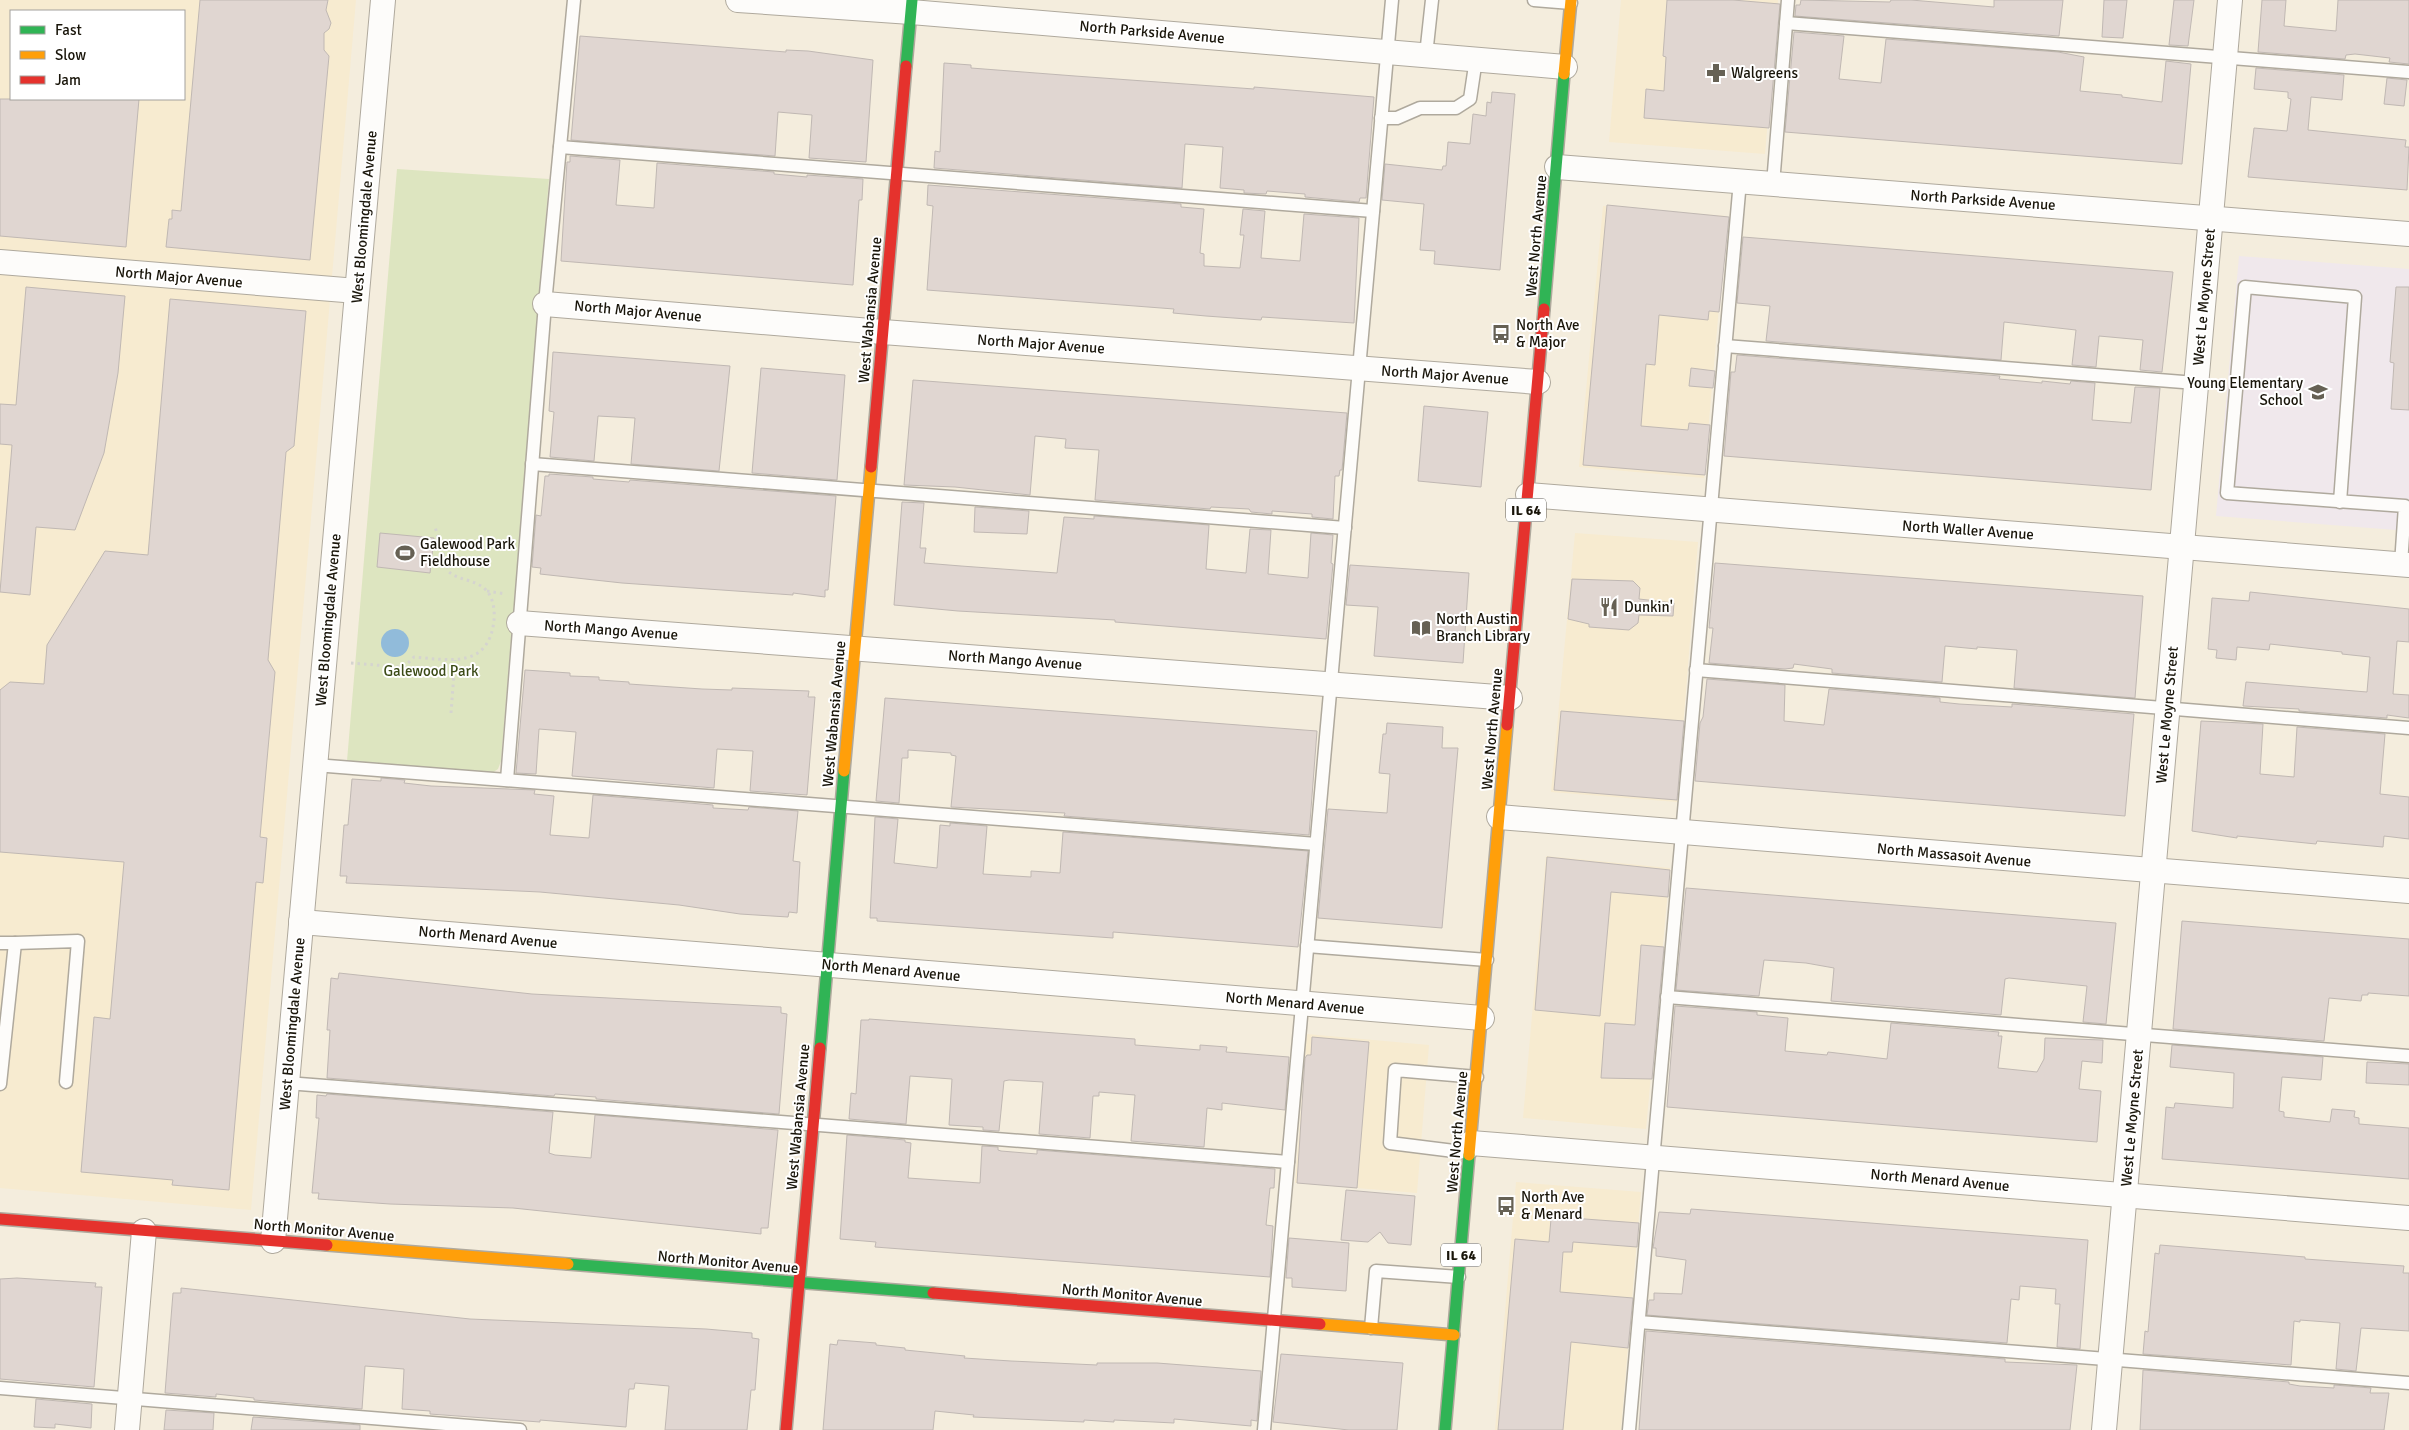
<svg xmlns="http://www.w3.org/2000/svg" width="2409" height="1430" font-family="Signika,sans-serif">
<rect width="100%" height="100%" fill="#f4eddd"/>
<g fill="#f7ebd0" fill-rule="evenodd">
<path d="M0,0h356l-105,1210 -251,-22zM11,11h173v88h-173z"/>
<polygon points="1621,0 1778,0 1765,154 1609,142"/>
<polygon points="1603,206 1727,216 1704,478 1579,467"/>
<polygon points="1575,533 1698,542 1677,802 1551,792"/>
<polygon points="1546,856 1670,868 1646,1129 1523,1118"/>
<polygon points="1307,1034 1429,1045 1417,1193 1295,1183"/>
<polygon points="1516,1182 1641,1192 1621,1430 1495,1430"/>
</g>
<polygon fill="#f0e8ec" points="2239,256 2409,269 2409,531 2216,516"/>
<polygon fill="#dde5c0" points="397,169 549,179 501,761 498,769 492,773 347,761"/>
<circle fill="#91bbda" cx="395" cy="643" r="14"/>
<g fill="#e0d6d1" stroke="#c0b8b3">
<polygon points="200,0 328,0 326,10 331,23 329,29 324,33 324,50 329,56 310,260 166,247 169,219 172,219 172,210 181,211"/>
<polygon points="1667,0 1733,0 1780,4 1769,128 1644,118 1646,89 1664,91 1666,57 1663,56"/>
<polygon points="1801,0 1890,2 1891,0 1911,0 1994,7 1994,0 2063,0 2059,36 1795,16 1796,5 1800,5"/>
<polygon points="2104,0 2127,0 2123,38 2102,37"/>
<polygon points="2174,0 2194,0 2188,46 2169,45"/>
<polygon points="2262,0 2286,0 2284,26 2336,31 2338,0 2409,0 2409,64 2389,62 2390,58 2355,54 2346,55 2345,59 2258,52"/>
<polygon points="1794,32 1844,36 1839,79 1881,83 1886,39 2058,52 2084,57 2080,91 2122,95 2122,97 2162,102 2166,61 2191,64 2182,164 1785,132"/>
<polygon points="580,36 786,52 786,50 808,51 873,60 866,162 809,158 812,115 778,112 775,156 571,140"/>
<polygon points="944,63 971,65 971,68 1075,76 1254,89 1254,87 1374,97 1366,198 1360,198 1359,202 1305,197 1305,194 1267,191 1266,194 1244,193 1244,190 1220,188 1223,147 1185,144 1182,188 934,168 935,151 940,152"/>
<polygon points="2256,68 2344,75 2342,100 2311,97 2308,130 2406,140 2405,147 2409,147 2407,190 2248,177 2254,128 2287,131 2291,99 2288,98 2288,92 2254,89"/>
<polygon points="2387,78 2407,80 2404,106 2384,104"/>
<polygon points="1492,92 1515,94 1500,270 1434,264 1435,251 1420,250 1424,204 1382,200 1385,164 1442,170 1443,166 1446,166 1448,142 1470,144 1473,114 1486,116 1487,102 1491,103"/>
<polygon points="0,99 139,99 126,247 0,236"/>
<polygon points="570,156 620,160 616,205 654,208 657,163 774,172 774,174 807,177 807,175 863,179 862,200 859,200 853,285 561,261 567,162 570,162"/>
<polygon points="928,185 1181,204 1181,207 1204,209 1200,253 1204,254 1204,266 1240,268 1244,235 1240,235 1243,209 1265,211 1261,258 1300,261 1304,214 1359,218 1354,323 1262,317 1261,320 1206,316 1173,313 1174,309 927,290 933,206 927,205"/>
<polygon points="1607,205 1729,217 1719,312 1709,311 1708,320 1659,315 1655,365 1646,364 1641,426 1688,430 1689,423 1710,425 1705,475 1583,465"/>
<polygon points="1743,237 2173,272 2162,372 2140,370 2143,340 2099,336 2096,367 2072,365 2076,330 2004,322 2001,360 1766,341 1770,306 1737,303"/>
<polygon points="26,287 125,296 118,373 104,453 75,530 36,527 30,595 0,592 12,445 0,444 0,404 16,405"/>
<polygon points="2396,287 2409,287 2409,410 2391,409 2394,363 2390,362"/>
<polygon points="170,299 306,311 294,446 286,452 268,660 275,672 260,837 267,838 263,883 256,882 229,1190 172,1185 173,1180 81,1172 94,1017 110,1019 124,862 0,852 0,690 10,682 44,684 47,645 105,551 148,555"/>
<polygon points="553,352 730,366 719,471 631,464 635,418 598,416 594,461 550,457 554,412 549,411"/>
<polygon points="1737,355 2000,376 1999,379 2042,383 2042,381 2070,384 2071,381 2095,383 2092,420 2131,423 2135,387 2160,388 2151,490 1724,456 1731,372 1735,372"/>
<polygon points="761,368 845,375 837,480 752,473"/>
<polygon points="1691,368 1715,371 1713,388 1689,386"/>
<polygon points="913,380 1347,413 1342,470 1340,470 1339,476 1335,476 1333,519 1312,517 1312,514 1272,511 1272,514 1251,512 1249,509 1211,507 1210,509 1095,500 1099,450 1065,448 1066,439 1035,436 1030,495 955,487 904,485"/>
<polygon points="1424,406 1488,412 1481,487 1418,481"/>
<polygon points="549,474 593,477 593,479 629,482 630,480 836,496 828,590 825,590 825,597 793,593 793,595 622,583 540,574 541,568 532,567 536,515 541,516 545,476 549,476"/>
<polygon points="902,502 924,503 920,548 926,548 924,563 961,566 1057,573 1064,517 1094,519 1094,516 1209,525 1206,569 1246,573 1250,529 1271,530 1268,574 1308,578 1311,533 1333,535 1331,563 1333,564 1326,639 1177,627 1115,622 1115,620 958,611 894,605"/>
<polygon points="975,507 1029,511 1027,534 974,532"/>
<polygon points="380,533 434,538 430,573 377,567"/>
<polygon points="1715,563 2143,596 2135,698 2014,688 2017,650 1977,647 1977,649 1945,646 1942,682 1832,673 1832,669 1794,664 1793,668 1785,669 1709,663 1713,628 1709,628"/>
<polygon points="1350,565 1469,573 1463,663 1374,656 1378,607 1346,605"/>
<polygon points="1572,579 1633,581 1640,588 1639,599 1674,603 1673,616 1639,615 1638,623 1629,630 1589,627 1589,624 1568,619"/>
<polygon points="2250,592 2409,609 2409,642 2397,641 2393,694 2409,695 2409,718 2387,715 2387,718 2299,711 2299,709 2243,706 2246,682 2367,692 2370,657 2342,654 2342,652 2270,644 2269,650 2237,647 2236,660 2216,658 2217,650 2208,649 2212,598 2249,601"/>
<polygon points="525,670 570,673 570,676 599,677 599,680 629,682 629,684 702,689 732,690 732,688 809,691 808,697 815,697 807,795 750,791 753,751 717,749 714,788 572,776 576,732 539,729 536,774 516,773"/>
<polygon points="1707,679 1785,685 1784,721 1824,725 1829,689 1940,698 1940,702 1959,704 2012,707 2012,704 2134,714 2125,816 1695,781 1700,723 1703,717"/>
<polygon points="885,698 1317,731 1309,835 1064,816 1065,813 951,807 956,756 951,755 951,753 908,750 908,758 902,758 899,803 876,801"/>
<polygon points="1561,711 1684,721 1677,800 1554,790"/>
<polygon points="2201,721 2263,724 2260,774 2294,777 2297,727 2385,734 2380,794 2409,797 2409,839 2384,836 2383,847 2317,841 2316,844 2237,836 2237,838 2192,831"/>
<polygon points="1387,723 1443,727 1442,748 1458,748 1442,928 1318,918 1328,809 1387,813 1390,774 1379,773 1383,734 1386,734"/>
<polygon points="381,778 405,780 404,783 431,786 535,790 534,794 554,796 550,835 589,838 593,795 713,805 713,808 748,810 749,807 798,811 793,861 800,862 797,913 789,912 788,917 740,914 679,905 540,892 346,883 347,876 340,876 344,825 348,825 352,779 381,781"/>
<polygon points="875,817 898,819 894,863 937,868 940,825 950,826 950,823 987,826 983,874 1031,877 1031,871 1060,873 1063,832 1308,851 1298,947 1113,932 1113,938 877,921 877,918 870,918"/>
<polygon points="1547,857 1670,870 1668,897 1611,892 1600,1016 1535,1010"/>
<polygon points="1686,888 2116,923 2106,1024 2083,1022 2087,986 2009,978 2005,979 2001,1015 1831,1001 1834,968 1806,963 1764,960 1759,996 1676,990"/>
<polygon points="2182,921 2409,939 2409,996 2368,993 2368,995 2362,995 2361,1001 2329,998 2324,1041 2173,1029"/>
<polygon points="1641,945 1664,947 1652,1079 1601,1078 1605,1023 1635,1025"/>
<polygon points="339,973 532,994 781,1007 781,1013 787,1014 779,1114 596,1099 596,1097 555,1094 554,1096 327,1078 330,1030 327,1030 331,978 338,979"/>
<polygon points="1675,1006 1757,1012 1757,1015 1788,1018 1785,1051 1827,1055 1828,1052 1887,1059 1891,1023 1999,1032 1998,1036 2002,1036 1998,1068 2037,1072 2044,1059 2045,1038 2103,1040 2102,1063 2082,1061 2079,1089 2101,1091 2097,1142 1667,1107"/>
<polygon points="869,1019 1135,1039 1135,1045 1200,1050 1200,1045 1227,1047 1226,1052 1289,1057 1285,1110 1222,1103 1222,1110 1207,1108 1204,1147 1131,1141 1135,1095 1099,1092 1099,1096 1093,1096 1090,1138 1039,1134 1043,1082 1009,1080 1004,1081 999,1131 983,1130 983,1127 949,1125 952,1079 910,1076 906,1124 849,1119 851,1093 856,1094 861,1020 869,1020"/>
<polygon points="1312,1037 1369,1042 1357,1188 1297,1183 1305,1058 1307,1055 1311,1055"/>
<polygon points="2172,1045 2323,1057 2321,1080 2282,1077 2279,1111 2284,1112 2284,1117 2330,1122 2332,1109 2355,1111 2354,1117 2359,1118 2359,1124 2409,1128 2409,1179 2162,1159 2166,1107 2174,1108 2175,1103 2233,1108 2234,1073 2170,1067"/>
<polygon points="2367,1062 2409,1064 2409,1085 2366,1083"/>
<polygon points="327,1094 553,1112 549,1153 555,1155 591,1158 595,1115 778,1130 768,1228 761,1228 761,1234 513,1208 390,1204 318,1199 319,1193 312,1193 319,1118 316,1118 317,1095 326,1096"/>
<polygon points="847,1135 905,1140 905,1142 911,1143 908,1178 980,1183 982,1146 998,1147 998,1150 1001,1151 1037,1154 1037,1150 1275,1169 1274,1188 1270,1188 1266,1225 1273,1226 1270,1277 875,1247 876,1242 840,1239"/>
<polygon points="1346,1190 1415,1196 1411,1245 1388,1243 1380,1232 1368,1242 1341,1240"/>
<polygon points="1691,1209 2088,1240 2080,1349 2057,1347 2060,1304 2055,1304 2056,1289 2020,1286 2019,1300 2011,1299 2007,1343 1647,1315 1649,1300 1654,1300 1654,1293 1682,1294 1686,1260 1656,1256 1656,1248 1653,1248 1659,1212 1690,1214"/>
<polygon points="1558,1217 1639,1223 1637,1247 1573,1242 1572,1252 1563,1252 1560,1292 1633,1298 1628,1348 1571,1342 1563,1430 1498,1430 1515,1239 1549,1242 1551,1219"/>
<polygon points="1289,1238 1349,1243 1346,1291 1292,1287 1292,1278 1286,1278"/>
<polygon points="2160,1245 2305,1257 2305,1259 2404,1266 2403,1273 2409,1273 2409,1331 2361,1328 2356,1371 2336,1369 2340,1323 2300,1320 2300,1322 2294,1321 2291,1365 2143,1354 2145,1331 2148,1332 2155,1253 2159,1254"/>
<polygon points="17,1278 96,1283 95,1287 102,1287 94,1387 0,1379 0,1279"/>
<polygon points="181,1288 470,1319 706,1329 752,1333 752,1338 759,1339 755,1390 751,1390 747,1430 665,1430 669,1386 635,1383 634,1389 629,1389 626,1427 540,1420 540,1422 430,1414 430,1411 402,1409 404,1369 365,1366 362,1409 254,1400 254,1398 216,1394 216,1397 165,1393 173,1293 181,1293"/>
<polygon points="1646,1331 2005,1359 2005,1362 2077,1365 2070,1430 1639,1430"/>
<polygon points="838,1340 876,1343 876,1345 905,1348 905,1350 965,1356 964,1358 1011,1361 1097,1365 1097,1363 1157,1363 1261,1371 1257,1421 1251,1420 1251,1426 1174,1419 1174,1423 1114,1420 1114,1422 1084,1420 1084,1422 973,1417 974,1415 935,1411 933,1430 823,1430 830,1344 837,1345"/>
<polygon points="1281,1354 1403,1363 1397,1430 1349,1430 1273,1422"/>
<polygon points="2143,1370 2289,1382 2289,1384 2300,1386 2334,1388 2334,1385 2371,1388 2370,1393 2389,1393 2384,1430 2140,1430"/>
<polygon points="36,1399 92,1404 91,1428 55,1424 55,1428 34,1427"/>
<polygon points="166,1410 214,1413 213,1430 164,1430"/>
<polygon points="253,1417 360,1425 360,1430 251,1430"/>
</g>
<g fill="none" stroke-linecap="round" stroke-linejoin="round">
<g stroke="#afa99d" stroke-width="15">
<g id="lane">
<polyline points="1534,0 1571,3"/>
<polyline points="1786,23 2409,72"/>
<polyline points="1426,55 1432,0"/>
<polyline points="1381,118 1397,118 1420,108 1456,108 1470,99 1476,59"/>
<polyline points="560,147 1373,211"/>
<polyline points="1773,184 1788,0"/>
<polyline points="1725,346 2196,383"/>
<polyline points="532,464 1345,528"/>
<polyline points="2340,502 2355,297 2245,287 2227,493 2405,506 2401,564"/>
<polyline points="1696,670 2409,728"/>
<polyline points="315,765 1316,844"/>
<polyline points="507,780 545,304 574,0"/>
<polyline points="0,943 15,943 0,1084"/>
<polyline points="15,943 78,941 66,1082"/>
<polyline points="1307,946 1487,960"/>
<polyline points="1667,997 2409,1056"/>
<polyline points="287,1083 1288,1162"/>
<polyline points="1470,1153 1390,1143 1395,1070 1477,1077"/>
<polyline points="1639,1322 2409,1383"/>
<polyline points="1371,1328 1376,1271 1459,1277"/>
<polyline points="0,1388 520,1430"/>
<polyline points="1264,1430 1392,0"/>
<polyline points="1629,1430 1740,181"/>
</g>
</g>
<g stroke="#afa99d" stroke-width="26">
<g id="street">
<polyline points="738,0 911,12 1565,67"/>
<polyline points="1557,167 2409,234"/>
<polyline points="0,262 357,291"/>
<polyline points="545,304 883,332 1538,382"/>
<polyline points="1528,495 2409,565"/>
<polyline points="519,623 1510,698"/>
<polyline points="1499,817 2409,891"/>
<polyline points="301,922 1482,1018"/>
<polyline points="1471,1143 2409,1218"/>
<polyline points="273,1241 383,0"/>
<polyline points="127,1430 144,1231"/>
<polyline points="2104,1430 2230,0"/>
</g>
</g>
<g stroke="#afa99d" stroke-width="14">
<g id="fast">
<polyline points="906,66 912,0"/>
<polyline points="1544,309 1564,74"/>
<polyline points="820,1048 844,771"/>
<polyline points="568,1264 933,1293"/>
<polyline points="1445,1430 1469,1155"/>
</g>
</g>
<g stroke="#afa99d" stroke-width="14">
<g id="slow">
<polyline points="1564,74 1571,0"/>
<polyline points="844,771 871,467"/>
<polyline points="1469,1155 1507,725"/>
<polyline points="327,1245 568,1264"/>
<polyline points="1320,1324 1454,1335"/>
</g>
</g>
<g stroke="#afa99d" stroke-width="14">
<g id="jam">
<polyline points="871,467 906,66"/>
<polyline points="1507,725 1544,309"/>
<polyline points="0,1219 327,1245"/>
<polyline points="933,1293 1320,1324"/>
<polyline points="786,1430 820,1048"/>
</g>
</g>
<g stroke="#d5d4cf" stroke-width="3" stroke-dasharray="2.5 4" stroke-linecap="butt">
<polyline points="487,591 506,594"/>
<path d="M351,663l48,4 7,-2 8,-8c36,3 75,12 80,-37 1,-10 -1,-23 -8,-30 -11,-11 -26,-9 -37,-18l-14,-45"/>
<polyline points="451,713 455,660"/>
</g>
<use href="#lane" stroke="#fdfcfa" stroke-width="12"/>
<use href="#street" stroke="#fdfcfa" stroke-width="24"/>
<use href="#fast" stroke="#30b455" stroke-width="11"/>
<use href="#slow" stroke="#ff9f0a" stroke-width="11"/>
<use href="#jam" stroke="#e5322d" stroke-width="11"/>
</g>
<defs>
<g id="pharmacy-bare" transform="scale(1.5)"><path d="M-2-6h4v4h4v4h-4v4h-4v-4h-4v-4h4Z" fill="#666154" stroke="#fff" stroke-width="2.5" paint-order="stroke"/></g>
<g id="bus-bare" transform="scale(1.5)"><path d="M-5-6H5V4H4V6H2V4H-2V6H-4V4H-5ZM-3.5-4V0h7V-4ZM-3.5 1.2v1.5H-2V1.2ZM2 1.2v1.5H3.5V1.2Z" fill="#666154" stroke="#fff" stroke-width="2.5" paint-order="stroke"/></g>
<g id="school-bare" transform="scale(1.5)"><path d="M0-5L7-2L0 1L-7-2ZM-4 1L0 2.5L4 1V4Q0 6-4 4Z" fill="#666154" stroke="#fff" stroke-width="2.5" paint-order="stroke"/></g>
<g id="stadium-bare" transform="scale(1.5)"><path d="M0-5a6.5 5 0 1 0 0 10a6.5 5 0 1 0 0-10ZM-3.5-1.8h7v3.6h-7Z" fill="#666154" stroke="#fff" stroke-width="2.5" paint-order="stroke"/></g>
<g id="restaurant-bare" transform="scale(1.5)"><path d="M-5-6h1v4h1v-4h1v4h1v-4h1v5L-1.5 .5V6h-2V.5L-5-1ZM5-6V6H3V1.5H1.5Q1.5-4 5-6Z" fill="#666154" stroke="#fff" stroke-width="2.5" paint-order="stroke"/></g>
<g id="library-bare" transform="scale(1.5)"><path d="M-6-4Q-3-5.5-.7-3.5V5Q-3 3-6 4ZM6-4Q3-5.5 .7-3.5V5Q3 3 6 4Z" fill="#666154" stroke="#fff" stroke-width="2.5" paint-order="stroke"/></g>
</defs>
<g fill-rule="evenodd">
<use href="#pharmacy-bare" x="1716" y="73"/>
<use href="#bus-bare" x="1501" y="334"/>
<use href="#school-bare" x="2318" y="392"/>
<use href="#stadium-bare" x="405" y="553"/>
<use href="#restaurant-bare" x="1609" y="607"/>
<use href="#library-bare" x="1421" y="628"/>
<use href="#bus-bare" x="1506" y="1206"/>
</g>
<g text-anchor="middle" dominant-baseline="central" stroke-width="4" stroke-linejoin="round" paint-order="stroke">
<g fill="#fff" stroke="#5e5b54" stroke-width="1">
<rect x="1506" y="498.5" width="40" height="23" rx="4"/>
<rect x="1441" y="1243.5" width="40" height="23" rx="4"/>
</g>
<g font-size="14" font-weight="bold" fill="#19150a">
<text x="1526" y="510">IL 64</text>
<text x="1461" y="1255">IL 64</text>
</g>
<g font-size="15" fill="#19150a" stroke="#fff">
<text transform="translate(1152 32) rotate(5)">North Parkside Avenue</text>
<text transform="translate(1983 200) rotate(4)">North Parkside Avenue</text>
<text transform="translate(364 217) rotate(-85)">West Bloomingdale Avenue</text>
<text transform="translate(1536 236) rotate(-85)">West North Avenue</text>
<text transform="translate(179 277) rotate(5)">North Major Avenue</text>
<text transform="translate(2204 297) rotate(-85)">West Le Moyne Street</text>
<text transform="translate(870 310) rotate(-85)">West Wabansia Avenue</text>
<text transform="translate(638 311) rotate(5)">North Major Avenue</text>
<text transform="translate(1041 344) rotate(4)">North Major Avenue</text>
<text transform="translate(1445 375) rotate(4)">North Major Avenue</text>
<text transform="translate(1968 530) rotate(4)">North Waller Avenue</text>
<text transform="translate(328 620) rotate(-85)">West Bloomingdale Avenue</text>
<text transform="translate(611 630) rotate(4)">North Mango Avenue</text>
<text transform="translate(1015 660) rotate(4)">North Mango Avenue</text>
<text transform="translate(834 714) rotate(-85)">West Wabansia Avenue</text>
<text transform="translate(2167 715) rotate(-85)">West Le Moyne Street</text>
<text transform="translate(1492 729) rotate(-85)">West North Avenue</text>
<text transform="translate(1954 855) rotate(5)">North Massasoit Avenue</text>
<text transform="translate(488 937) rotate(5)">North Menard Avenue</text>
<text transform="translate(891 970) rotate(5)">North Menard Avenue</text>
<text transform="translate(1295 1003) rotate(5)">North Menard Avenue</text>
<text transform="translate(292 1024) rotate(-85)">West Bloomingdale Avenue</text>
<text transform="translate(798 1117) rotate(-85)">West Wabansia Avenue</text>
<text transform="translate(2132 1118) rotate(-85)">West Le Moyne Street</text>
<text transform="translate(1457 1132) rotate(-85)">West North Avenue</text>
<text transform="translate(1940 1180) rotate(5)">North Menard Avenue</text>
<text transform="translate(324 1230) rotate(5)">North Monitor Avenue</text>
<text transform="translate(728 1262) rotate(5)">North Monitor Avenue</text>
<text transform="translate(1132 1295) rotate(5)">North Monitor Avenue</text>
</g>
<g font-size="15" fill="#19150a" stroke="#fff" text-anchor="start">
<text x="1731" y="73">Walgreens</text>
<text x="1516" y="325">North Ave<tspan x="1516" dy="17">&amp; Major</tspan></text>
<text x="2303" y="383" text-anchor="end">Young Elementary<tspan x="2303" dy="17">School</tspan></text>
<text x="420" y="544">Galewood Park<tspan x="420" dy="17">Fieldhouse</tspan></text>
<text x="1624" y="607">Dunkin'</text>
<text x="1436" y="619">North Austin<tspan x="1436" dy="17">Branch Library</tspan></text>
<text x="1521" y="1197">North Ave<tspan x="1521" dy="17">&amp; Menard</tspan></text>
</g>
<g font-size="15" fill="#3b4a16" stroke="#fff">
<text x="431" y="671">Galewood Park</text>
</g>
</g>
<rect x="10" y="10" width="175" height="90" fill="#ffffff" stroke="#a3a19d"/>
<rect x="20" y="26" width="25" height="8" fill="#30b455" stroke="#a3a19d"/>
<text x="55" y="35" font-size="15" fill="#19150a">Fast</text>
<rect x="20" y="51" width="25" height="8" fill="#ff9f0a" stroke="#a3a19d"/>
<text x="55" y="60" font-size="15" fill="#19150a">Slow</text>
<rect x="20" y="76" width="25" height="8" fill="#e5322d" stroke="#a3a19d"/>
<text x="55" y="85" font-size="15" fill="#19150a">Jam</text>
</svg>
